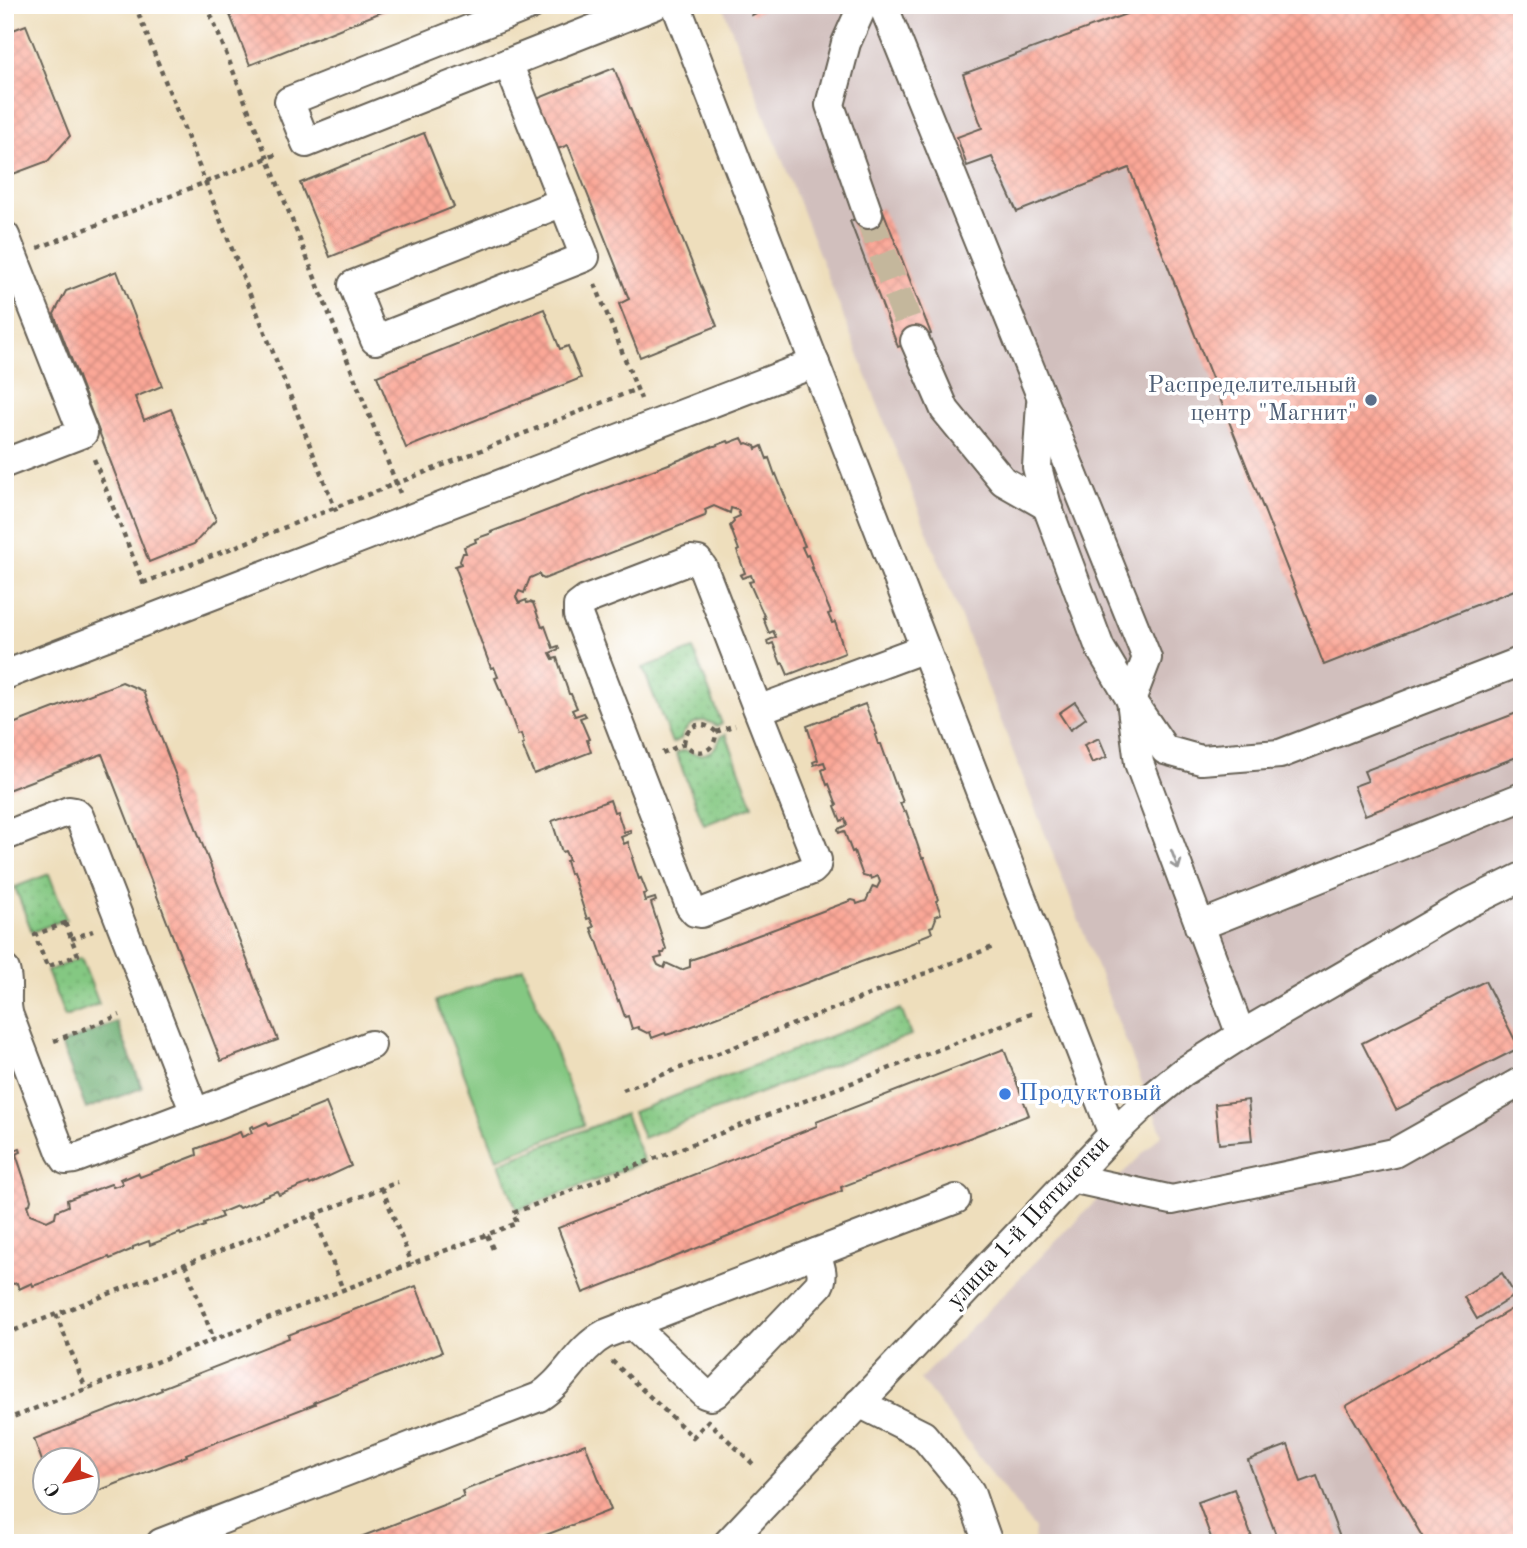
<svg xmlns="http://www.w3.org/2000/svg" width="1527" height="1548" font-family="'Old Standard TT',serif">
<defs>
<pattern id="forest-crowns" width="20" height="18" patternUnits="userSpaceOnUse" patternTransform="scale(1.75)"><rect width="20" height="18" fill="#6bac70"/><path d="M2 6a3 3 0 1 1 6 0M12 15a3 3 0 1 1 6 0" fill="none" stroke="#578b5b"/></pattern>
<pattern id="park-dots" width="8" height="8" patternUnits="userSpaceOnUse" patternTransform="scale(1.75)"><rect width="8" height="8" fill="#84c882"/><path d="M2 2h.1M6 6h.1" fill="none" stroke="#71ab70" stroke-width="1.8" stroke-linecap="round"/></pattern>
<pattern id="building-cross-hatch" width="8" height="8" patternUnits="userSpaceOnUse" patternTransform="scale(1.75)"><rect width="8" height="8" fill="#fba797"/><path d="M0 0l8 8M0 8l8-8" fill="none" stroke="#d78f82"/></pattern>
</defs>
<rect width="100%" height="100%" fill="#fff"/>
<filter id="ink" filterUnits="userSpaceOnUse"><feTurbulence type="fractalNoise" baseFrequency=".0143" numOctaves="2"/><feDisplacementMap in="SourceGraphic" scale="14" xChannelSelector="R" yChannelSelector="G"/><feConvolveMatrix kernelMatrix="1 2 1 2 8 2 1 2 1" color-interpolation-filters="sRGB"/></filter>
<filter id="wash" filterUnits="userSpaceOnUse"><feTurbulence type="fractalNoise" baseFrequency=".00686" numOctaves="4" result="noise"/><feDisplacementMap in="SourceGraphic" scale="28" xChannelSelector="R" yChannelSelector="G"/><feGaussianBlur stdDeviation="1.57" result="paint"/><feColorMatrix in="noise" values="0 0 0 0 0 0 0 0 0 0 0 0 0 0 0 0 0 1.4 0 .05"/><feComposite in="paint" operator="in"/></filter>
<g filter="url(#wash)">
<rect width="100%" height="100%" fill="#eedebc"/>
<polygon fill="#d1bfbd" points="722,5 1522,5 1522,1543 1034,1543 1035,1529 920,1379 1162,1134"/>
<polygon fill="url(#forest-crowns)" stroke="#446446" stroke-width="2" points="117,1022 142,1088 86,1109 61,1044"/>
<g fill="url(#park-dots)" stroke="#50724f" stroke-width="2">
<path d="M693,649l29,75 -5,2c-16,-10 -30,-4 -36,13l-9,4 -29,-75z"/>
<path d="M726,734l27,72 -49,19 -28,-72 9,-3c16,9 30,4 36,-14z"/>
<polygon points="49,874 66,919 32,932 15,887"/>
<polygon points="81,958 99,1004 65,1017 47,971"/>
<polygon points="901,1009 911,1035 643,1138 633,1112"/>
<polygon points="625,1114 644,1162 517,1210 499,1163"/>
</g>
<polygon fill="#84c882" stroke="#50724f" stroke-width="2" points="523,968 584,1125 497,1159 436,1001"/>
<g id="blocks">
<g fill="url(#building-cross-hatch)">
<polygon points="226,5 399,5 250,65"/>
<polygon points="748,5 772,5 752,15"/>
<polygon points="1126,5 1522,5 1522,587 1324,665 1308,624 1309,624 1129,168 1017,212 992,157 967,166 957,137 982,128 963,74 1129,13"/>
<polygon points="26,25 70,136 48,161 5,177 5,33"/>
<polygon points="614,68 717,326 640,357 619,304 629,299 568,145 555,150 534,100"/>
<polygon points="424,133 454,207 330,257 300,183"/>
<polygon points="882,208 931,334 898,347 850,221"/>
<polygon points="117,271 162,386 135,397 144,420 171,409 216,520 194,544 149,562 54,314 66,291"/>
<polygon points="544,309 560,349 568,346 581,378 406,448 377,376"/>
<polygon points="742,438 745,444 747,443 755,446 756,449 762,446 767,459 769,458 775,475 776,474 786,499 785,500 805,546 802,547 806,556 808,555 813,568 812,568 831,613 828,614 832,623 835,622 845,653 788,675 783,663 781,664 773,643 768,645 767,641 776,637 773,631 769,633 763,618 765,618 749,582 753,581 751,575 742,578 740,575 745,573 737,551 739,550 730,526 734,522 733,519 740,516 738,510 731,508 730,513 714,506 705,510 706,512 705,516 544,579 540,577 539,574 530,578 524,593 519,591 516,597 519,603 526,600 527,603 530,602 533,603 542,627 545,626 553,648 558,646 559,649 550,653 553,659 557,658 569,694 571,694 577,708 572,710 575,716 584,713 586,716 580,718 589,739 587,740 591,752 534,774 522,745 524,744 521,734 518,735 501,690 500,690 495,678 498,677 494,667 491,668 458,580 460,579 455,566 461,564 460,561 463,553 466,553 464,547 476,542 475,539 492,533 491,532 687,457 712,446 712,447 728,441 729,443"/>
<polygon points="122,682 143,691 278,1040 221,1061 102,754 5,791 5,727"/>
<polygon points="1075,702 1086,718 1070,730 1059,713"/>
<polygon points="865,704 877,734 875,735 878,744 881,744 897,789 898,789 903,802 900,803 904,812 906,811 922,858 924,858 933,883 938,900 936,901 941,914 935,916 936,918 933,926 930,927 932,933 919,938 920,940 904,946 904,947 861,962 682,1030 666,1035 665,1033 652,1038 650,1032 647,1033 639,1029 638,1027 632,1029 628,1016 625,1017 619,1000 618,1001 597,941 596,941 591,928 594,927 590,918 587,919 572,873 570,874 566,861 569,860 565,851 562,852 552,821 610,800 614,812 617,811 624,832 630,830 631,833 621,837 624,844 628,842 633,857 632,858 639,879 641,878 647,893 643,894 645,901 655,898 656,901 651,903 666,949 664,953 661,953 662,957 655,959 658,965 664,968 666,963 681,970 690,967 690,960 702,956 852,900 856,901 857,904 866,901 873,886 877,888 880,882 878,876 871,879 870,876 867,877 863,876 854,851 852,852 844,831 839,833 838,829 847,825 845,819 841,821 835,806 837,805 829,784 827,785 822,770 826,768 824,762 814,765 813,762 818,760 807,726"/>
<polygon points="1522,711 1522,755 1365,815 1354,786 1368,781 1364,771"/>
<polygon points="1099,738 1107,757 1092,763 1084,745"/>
<polygon points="1485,981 1519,1048 1396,1110 1362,1043"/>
<polygon points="1004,1049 1029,1115 841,1187 842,1191 583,1293 558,1228 817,1126 816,1122"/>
<polygon points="1248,1100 1252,1141 1219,1144 1215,1104"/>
<polygon points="326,1103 351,1166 310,1185 309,1183 279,1195 277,1191 262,1197 262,1199 239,1208 237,1206 220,1213 222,1217 204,1224 205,1226 181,1235 180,1233 150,1245 149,1241 133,1247 133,1249 110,1259 109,1257 50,1280 33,1286 32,1283 19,1289 17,1283 14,1284 6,1281 5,1127 12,1144 8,1146 10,1152 20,1149 21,1152 16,1154 31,1200 30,1204 27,1205 30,1214 47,1221 55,1217 56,1211 68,1206 67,1200 111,1184 113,1187 123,1184 120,1179 124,1177 124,1179 138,1173 140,1177 197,1155 196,1149 240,1132 242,1137 252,1133 250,1128 253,1126 254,1128 267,1122 269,1126"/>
<polygon points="1502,1273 1515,1295 1477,1319 1464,1297"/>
<polygon points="416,1286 442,1352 314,1402 315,1404 186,1454 187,1456 88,1495 88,1460 46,1460 45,1469 34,1439 162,1390 161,1388 289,1338 288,1335"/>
<polygon points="1522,1303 1522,1543 1426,1543 1346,1406"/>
<polygon points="585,1444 611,1510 525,1543 345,1543 464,1497 462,1491"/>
<polygon points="1288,1445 1301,1482 1317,1476 1342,1543 1279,1543 1248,1460"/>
<polygon points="1234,1489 1254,1543 1213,1543 1198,1502"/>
</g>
</g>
</g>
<g filter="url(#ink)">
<use href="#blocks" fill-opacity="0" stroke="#666054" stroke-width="2"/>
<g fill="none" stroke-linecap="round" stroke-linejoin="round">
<polyline stroke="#c4b79c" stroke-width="28" stroke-dasharray="28 14" stroke-linecap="butt" points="868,214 915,341"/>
<g stroke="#666054" stroke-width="32">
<g id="minor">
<polyline points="531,5 289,101 306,143 655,5"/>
<polyline points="676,5 1113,1134"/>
<polyline points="863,5 846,43 830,105 868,214"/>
<polyline points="885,5 885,10 1147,658 1131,700 1139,763 1241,1035"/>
<polyline points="508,63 585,257 375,340 353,285 563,202"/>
<polyline points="5,236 83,433 5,463"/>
<polyline points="915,341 945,410 1003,481 1047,506"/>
<polyline points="1041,403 1037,467 1047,506 1100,648 1131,700 1165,750 1201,760 1280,754 1522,661"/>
<polyline points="5,675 815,363"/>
<polyline points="758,710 703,568 698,561 690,560 586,600 578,606 578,615 690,906 695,912 701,913 812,870 816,866 817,860 758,710 925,648"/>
<path d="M5,836l64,-25 6,1 4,4 116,297 -121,46 -8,1 -5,-8 -52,-136c-5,-15 1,-30 -4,-46"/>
<polyline points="1199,926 1522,797"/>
<polyline points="195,1113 371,1045"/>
<polyline points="1071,1178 1172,1200 1394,1153 1522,1081"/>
<path d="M631,1324l74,70 6,2 5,-3 103,-108c6,-11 0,-21 -3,-32"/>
<polyline points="859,1403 923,1435 970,1492 988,1543"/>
<path d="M161,1543l378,-146c27,-17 38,-48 66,-63l351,-135"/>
<polyline points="728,1543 1113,1134 1150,1099 1183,1072 1241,1035 1467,904 1522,877"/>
</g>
</g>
<g stroke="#666054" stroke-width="4.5" stroke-dasharray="5 5" stroke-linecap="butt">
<polyline points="135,5 338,516"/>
<polyline points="207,5 400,493"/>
<polyline points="38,248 280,153"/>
<polyline points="595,284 641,399"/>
<polyline points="94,459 144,585"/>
<polyline points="143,583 637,389"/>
<polyline points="716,732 735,725"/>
<path d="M662,753l22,-9c14,14 32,8 32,-12 -14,-13 -31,-8 -32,12"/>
<polygon points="65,923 78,955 47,967 35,935"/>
<polyline points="71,939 93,931"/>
<polyline points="54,1041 120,1015"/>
<polyline points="623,1090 993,947"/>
<polyline points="382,1188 412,1264"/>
<polyline points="314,1215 343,1290"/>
<polyline points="487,1235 493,1249"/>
<polyline points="185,1264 214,1340"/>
<polyline points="56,1314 86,1389"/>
<polyline points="5,1334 398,1182"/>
<polyline points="612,1361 693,1437 708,1421 753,1464"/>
<polyline points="5,1420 517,1223 513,1213 1036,1012"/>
</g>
<use href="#minor" stroke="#fff" stroke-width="28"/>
</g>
<defs><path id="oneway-shaft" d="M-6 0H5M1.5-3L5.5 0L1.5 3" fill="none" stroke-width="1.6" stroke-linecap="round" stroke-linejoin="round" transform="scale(1.75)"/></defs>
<use stroke="#999" href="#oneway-shaft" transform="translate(1175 860) rotate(69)"/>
</g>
<circle fill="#5c6f8a" stroke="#fff" stroke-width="2.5" cx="1371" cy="400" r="7"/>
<circle fill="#3f7fe0" stroke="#fff" stroke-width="2.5" cx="1005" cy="1094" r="7"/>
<g text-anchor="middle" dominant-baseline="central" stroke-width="7" stroke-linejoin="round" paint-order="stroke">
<g font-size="24" fill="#4e5e75" stroke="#fff" text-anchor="end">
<text x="1357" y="386">Распределительный<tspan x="1357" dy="28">центр "Магнит"</tspan></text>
</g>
<g font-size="24" fill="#366cbe" stroke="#fff" text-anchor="start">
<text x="1019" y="1094">Продуктовый</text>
</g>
<g font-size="24" fill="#1c1c1c" stroke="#fff">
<text transform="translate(1029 1223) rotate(-47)">улица 1-й Пятилетки</text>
</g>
</g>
<rect width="1527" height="1548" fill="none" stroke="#fff" stroke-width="28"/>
<g transform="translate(66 1481) rotate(236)"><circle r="33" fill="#ffffff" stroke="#a4a4a4" stroke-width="2"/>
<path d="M0-5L12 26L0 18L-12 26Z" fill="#c8321e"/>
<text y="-10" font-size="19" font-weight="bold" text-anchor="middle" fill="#1c1c1c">С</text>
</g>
</svg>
